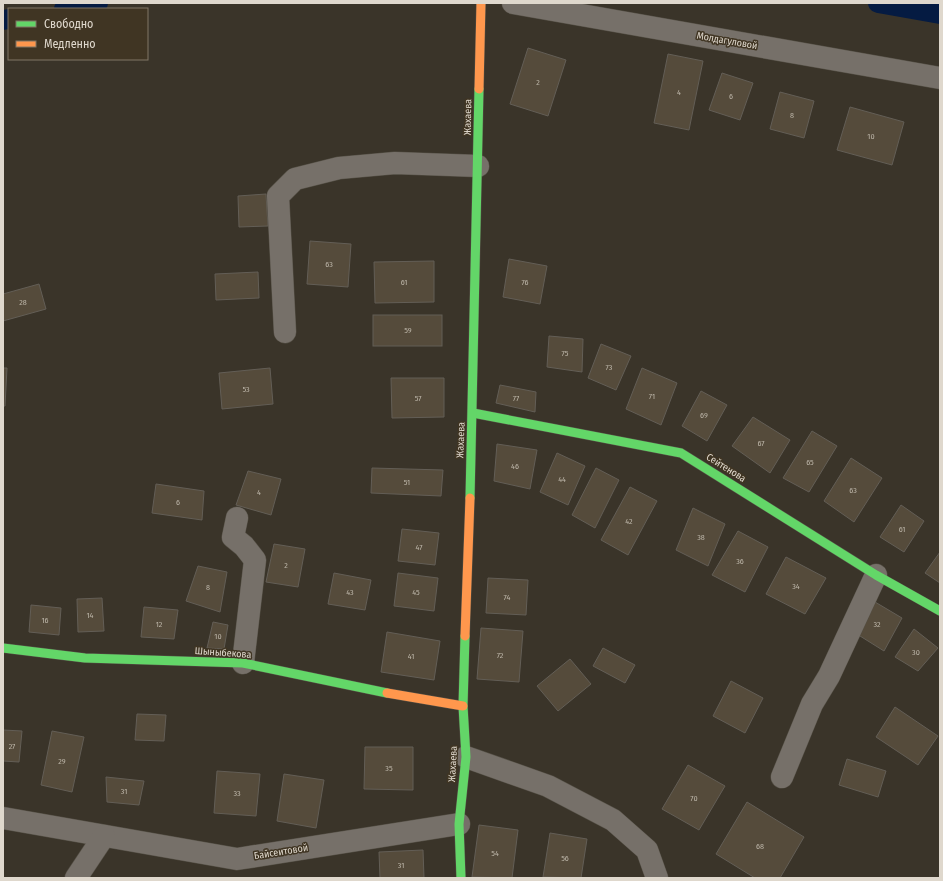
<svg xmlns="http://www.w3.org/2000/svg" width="943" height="881" font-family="'Fira Sans Condensed',sans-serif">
<rect width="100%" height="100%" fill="#3a3429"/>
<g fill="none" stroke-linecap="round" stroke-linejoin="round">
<g stroke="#051b42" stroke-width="20">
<polyline points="878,3 940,14"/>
<polyline points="64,9 98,3"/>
<polyline points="3,20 9,19"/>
</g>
</g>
<g fill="#554b3b" stroke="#635e56">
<polygon points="528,48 566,60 548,116 510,104"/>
<polygon points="668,54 703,61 689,130 654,123"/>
<polygon points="722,73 753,83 740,120 709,110"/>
<polygon points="780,92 814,101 804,138 770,129"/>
<polygon points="850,107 904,122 892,165 837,150"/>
<polygon points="266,194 268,226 239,227 238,196"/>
<polygon points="310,241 351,244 348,287 307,284"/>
<polygon points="509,259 547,266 540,304 503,297"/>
<polygon points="434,261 434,302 375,303 374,262"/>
<polygon points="258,272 259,298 216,300 215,274"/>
<polygon points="39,284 46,309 3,321 3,294"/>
<rect x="373" y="315" width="69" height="31"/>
<polygon points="549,336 583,339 582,372 547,367"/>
<polygon points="601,344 631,356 616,390 588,378"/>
<polygon points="3,368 7,368 5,406 3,406"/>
<polygon points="270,368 273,404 222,409 219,373"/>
<polygon points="642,368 677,383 661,425 626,409"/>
<polygon points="391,378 444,378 444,417 392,418"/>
<polygon points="500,385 536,392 535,412 496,403"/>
<polygon points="701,391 727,405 707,441 682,426"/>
<polygon points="753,417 790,440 770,473 732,446"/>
<polygon points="812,431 837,446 809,492 783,478"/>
<polygon points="497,444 537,450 530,489 494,481"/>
<polygon points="557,453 585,466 568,505 540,492"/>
<polygon points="851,458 882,478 854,522 824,501"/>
<polygon points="372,468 443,470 441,496 371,493"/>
<polygon points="596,468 619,480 595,528 572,515"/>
<polygon points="248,471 281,479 271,515 236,505"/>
<polygon points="156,484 204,491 202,520 152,513"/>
<polygon points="630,487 657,501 628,555 601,540"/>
<polygon points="901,505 924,521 904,552 880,537"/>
<polygon points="693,508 725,524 708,566 676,550"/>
<polygon points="402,529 439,533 435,565 398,561"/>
<polygon points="738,531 768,547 745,592 712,575"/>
<polygon points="274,544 305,549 298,587 266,582"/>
<polygon points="940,552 940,583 925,573"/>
<polygon points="786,557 826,578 805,614 766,594"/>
<polygon points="198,566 227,572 220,612 186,601"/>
<polygon points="334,573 371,580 365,610 328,604"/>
<polygon points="398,573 438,578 434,611 394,606"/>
<polygon points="488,578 528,580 526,615 486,613"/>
<polygon points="102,598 104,631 78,632 77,599"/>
<polygon points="870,599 902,618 884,651 852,631"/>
<polygon points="31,605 61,608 59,635 29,632"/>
<polygon points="144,607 178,610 174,639 141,637"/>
<polygon points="213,622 228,625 224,649 207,648"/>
<polygon points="481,628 523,631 519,682 477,679"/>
<polygon points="914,629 938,648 918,671 895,657"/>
<polygon points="387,632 440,641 434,680 381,672"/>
<polygon points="603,648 635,665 625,683 593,666"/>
<polygon points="570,659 591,684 558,711 537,686"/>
<polygon points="731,681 763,698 745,733 713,716"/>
<polygon points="895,707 938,736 918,765 876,737"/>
<polygon points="137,714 166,715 164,741 135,740"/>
<polygon points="3,730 22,731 19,762 3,761"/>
<polygon points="52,731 84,737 72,792 41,785"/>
<polygon points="365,747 413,747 413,790 364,789"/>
<polygon points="847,759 886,771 878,797 839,785"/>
<polygon points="688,765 725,786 699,830 662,809"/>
<polygon points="217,771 260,774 256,816 214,813"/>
<polygon points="284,774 324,780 316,828 277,821"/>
<polygon points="106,777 144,781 139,805 107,802"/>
<polygon points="747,802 804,837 780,878 755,878 716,854"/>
<polygon points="479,825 518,830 512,878 472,877"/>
<polygon points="550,833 587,839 581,878 543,877"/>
<polygon points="423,850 424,878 380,878 379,852"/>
</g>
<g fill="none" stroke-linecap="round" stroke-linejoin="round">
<g stroke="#565147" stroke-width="23">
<g id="street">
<polyline points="513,3 940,78"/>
<polyline points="285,332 278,196 295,179 339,168 395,163 478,166"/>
<polyline points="237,518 233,537 244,546 255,560 243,663"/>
<polyline points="466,757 548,786 613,820 647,850 657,878"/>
<polyline points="782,777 812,704 829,676 876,575"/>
<polyline points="3,818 237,859 459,824"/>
<polyline points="76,878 104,836"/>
</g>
</g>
<g stroke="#565147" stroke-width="10">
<g id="fast">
<polyline points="473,413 681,453 876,575 940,611"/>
<polyline points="470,498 479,89"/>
<polyline points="3,648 85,658 243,663 387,693"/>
<polyline points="461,878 459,824 466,757 463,706 465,636"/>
</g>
</g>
<g stroke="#565147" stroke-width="10">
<g id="slow">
<polyline points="479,89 481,3"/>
<polyline points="465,636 470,498"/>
<polyline points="387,693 463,706"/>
</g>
</g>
<use href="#street" stroke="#767069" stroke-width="22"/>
<use href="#fast" stroke="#63d668" stroke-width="9"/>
<use href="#slow" stroke="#ff974d" stroke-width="9"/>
</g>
<g text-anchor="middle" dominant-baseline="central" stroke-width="3" stroke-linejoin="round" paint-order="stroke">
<g font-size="8" fill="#bcb5a8">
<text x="538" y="82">2</text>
<text x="679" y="92">4</text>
<text x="731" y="96">6</text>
<text x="792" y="115">8</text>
<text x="871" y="136">10</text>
<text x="329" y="264">63</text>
<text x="404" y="282">61</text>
<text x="525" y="282">76</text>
<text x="23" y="302">28</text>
<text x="408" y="330">59</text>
<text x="565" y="353">75</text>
<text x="609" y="367">73</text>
<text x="246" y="389">53</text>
<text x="652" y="396">71</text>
<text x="418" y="398">57</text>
<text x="516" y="398">77</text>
<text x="704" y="415">69</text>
<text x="761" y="443">67</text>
<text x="810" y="462">65</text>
<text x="515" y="466">46</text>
<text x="562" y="479">44</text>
<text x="407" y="482">51</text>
<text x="853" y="490">63</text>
<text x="259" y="492">4</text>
<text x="178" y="502">6</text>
<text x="629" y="521">42</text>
<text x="902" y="529">61</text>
<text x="701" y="537">38</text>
<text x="419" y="547">47</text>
<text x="740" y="561">36</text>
<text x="286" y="565">2</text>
<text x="796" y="586">34</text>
<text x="208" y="587">8</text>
<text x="350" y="592">43</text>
<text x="416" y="592">45</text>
<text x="507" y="597">74</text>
<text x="90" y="615">14</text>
<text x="45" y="620">16</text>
<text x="159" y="624">12</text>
<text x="877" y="624">32</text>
<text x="218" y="636">10</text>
<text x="916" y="652">30</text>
<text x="500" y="655">72</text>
<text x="411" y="656">41</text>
<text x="12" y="746">27</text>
<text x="62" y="761">29</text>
<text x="389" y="768">35</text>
<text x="124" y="791">31</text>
<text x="237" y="793">33</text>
<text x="694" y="798">70</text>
<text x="760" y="846">68</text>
<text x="495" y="853">54</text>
<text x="565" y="858">56</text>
<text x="401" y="865">31</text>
</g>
<g font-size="10" fill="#dfd8cd" stroke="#403523">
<text transform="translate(727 41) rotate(10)">Молдагуловой</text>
<text transform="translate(468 117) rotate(-89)">Жахаева</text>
<text transform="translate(461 440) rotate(-88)">Жахаева</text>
<text transform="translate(726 468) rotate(32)">Сейтенова</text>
<text transform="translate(223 653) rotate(4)">Шыныбекова</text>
<text transform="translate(453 764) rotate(-87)">Жахаева</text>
<text transform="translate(281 852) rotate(-9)">Байсеитовой</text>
</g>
</g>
<rect width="943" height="881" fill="none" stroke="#dfd8cd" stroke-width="8"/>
<rect x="8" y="8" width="140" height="52" fill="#403523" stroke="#807667"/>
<rect x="16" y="21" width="20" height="6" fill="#63d668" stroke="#807667"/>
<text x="44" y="28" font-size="12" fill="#dfd8cd">Свободно</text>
<rect x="16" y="41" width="20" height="6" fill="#ff974d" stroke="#807667"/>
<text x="44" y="48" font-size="12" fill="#dfd8cd">Медленно</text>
</svg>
